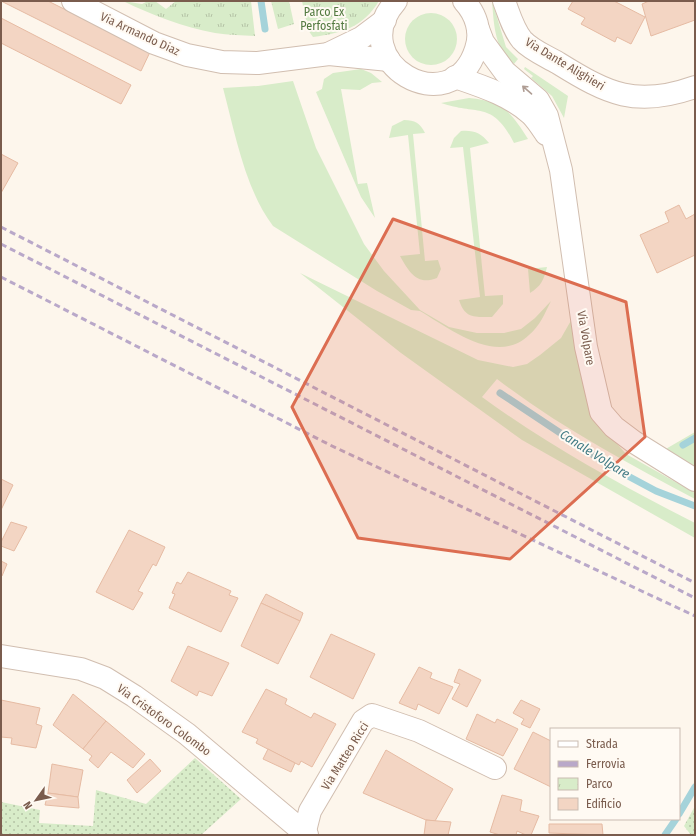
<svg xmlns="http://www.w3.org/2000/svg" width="696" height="836" font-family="'Fira Sans Condensed',sans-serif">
<defs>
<pattern id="park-tufts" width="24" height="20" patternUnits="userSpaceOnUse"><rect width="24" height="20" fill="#d8ecc9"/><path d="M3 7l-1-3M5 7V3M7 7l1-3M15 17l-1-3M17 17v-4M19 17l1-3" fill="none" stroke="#b4c2a5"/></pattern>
<pattern id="garden-dots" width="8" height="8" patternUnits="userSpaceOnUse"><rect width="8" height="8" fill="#d8ecc9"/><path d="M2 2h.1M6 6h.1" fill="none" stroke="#b4c2a5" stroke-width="1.8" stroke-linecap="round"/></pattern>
</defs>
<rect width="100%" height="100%" fill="#fdf6ec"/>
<g fill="#d8ecc9">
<path d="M492,1l14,46 12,12 -4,5c-20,-15 -20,-40 -22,-63z"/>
<circle cx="431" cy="39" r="26"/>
<polygon points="525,67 568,96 564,118 552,96 531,78 533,76 524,69"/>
<polygon points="361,69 371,73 382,82 372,83 360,90 341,89 358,184 367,183 375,218 361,197 316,92 322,89 324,79 333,73"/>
<path d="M293,81l23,67 48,96 20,27 36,39 29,17 28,6h27l17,-4 14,-11 16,-17c-6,12 -11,25 -22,34 -32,31 -79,-6 -109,-24l-9,-1 -34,-19 -104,-65c-28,-37 -38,-93 -50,-138l35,-2z"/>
<path d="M469,98c34,3 42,14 59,41l-14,4c-22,-43 -35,-27 -73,-40z"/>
<path d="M404,120c11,0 16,3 21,13l-12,1 12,127 13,-1 3,9 -4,9c-20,8 -28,-6 -37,-22l20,-2 -12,-119 -19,3 3,-12z"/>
<path d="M461,131c13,-1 20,2 28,12l-19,5 15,148 18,-1v9l-11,13c-17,0 -27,2 -33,-17l21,-3 -17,-150 -13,1 4,-10z"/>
<path d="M547,267c-3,13 -6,19 -17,26l-2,-24z"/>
<path d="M300,273l178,87 35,7 14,-3 13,-9 21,-17 12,-21 28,108 25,29 69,39v6c-68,-36 -137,-73 -198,-120l-15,18c66,48 140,89 213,126v15l-173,-98 -121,-87z"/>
<polygon points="695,432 695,469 664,450"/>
</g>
<g fill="url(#park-tufts)">
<path d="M123,1l19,3 6,-3h7l11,8 10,-8h75l4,35c-13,-1 -27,-1 -40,-3 -32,-6 -63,-18 -92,-32z"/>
<polygon points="271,1 289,1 294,24 278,29"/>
<path d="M302,1h77c-16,26 -36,32 -66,36l-5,-7z"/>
</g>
<g fill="url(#garden-dots)">
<polygon points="195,758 241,799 201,835 1,835 1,802 40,810 39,823 93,826 96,790 146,804"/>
<polygon points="695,806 695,835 691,835 684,826"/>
</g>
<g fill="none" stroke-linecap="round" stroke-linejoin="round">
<g stroke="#a5d3da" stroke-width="7">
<polyline points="261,1 265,29"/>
<polyline points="500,393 613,468 656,491 695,506"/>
<polyline points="683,445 695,438"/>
<polyline points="679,814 695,787"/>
<polyline points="665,835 676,819"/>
</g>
</g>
<g fill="#f3d5c3" stroke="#e6bba3">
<polygon points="1,1 48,1 150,52 141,71"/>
<polygon points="573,1 614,1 645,17 631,44 617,37 615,42 581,24 585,18 568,9"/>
<polygon points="649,1 695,1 695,20 651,36 642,4"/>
<polygon points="1,18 131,85 121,104 1,43"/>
<polygon points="1,154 18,163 1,193"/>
<polygon points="679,205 686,219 695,214 695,255 657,273 640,235 669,222 665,212"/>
<polygon points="1,479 13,485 1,510"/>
<polygon points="11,522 27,527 14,551 1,546 1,542"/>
<polygon points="129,530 165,547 156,566 153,564 138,591 143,593 133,610 96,592"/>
<polygon points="1,561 7,564 2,576 1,575"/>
<polygon points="188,572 231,591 229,595 238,598 221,632 169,608 175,594 172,593 177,582 181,584"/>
<polygon points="266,594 303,613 300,621 261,603"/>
<polygon points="261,603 300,621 278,664 241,646"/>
<polygon points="331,634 375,654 353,699 310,677"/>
<polygon points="188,646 229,663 212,696 199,691 197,696 171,681"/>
<polygon points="419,667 432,673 430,678 453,687 439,714 418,704 416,710 399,703"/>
<polygon points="459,669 481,680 467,707 452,699 460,684 454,682"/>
<polygon points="266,689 287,699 285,704 311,718 314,713 336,724 312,767 301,761 299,765 295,763 256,743 258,739 242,732"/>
<polygon points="73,694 106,721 83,749 53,725"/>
<polygon points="1,700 40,708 36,724 42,726 36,748 11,744 12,738 1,737"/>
<polygon points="521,700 540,709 530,728 521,724 524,719 513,713"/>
<polygon points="477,714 495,723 497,719 518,729 503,756 466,739"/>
<polygon points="106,721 145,754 133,768 111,752 98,768 89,760 92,756 83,749"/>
<polygon points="533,732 551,741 551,787 514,769"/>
<polygon points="268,749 295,763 291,772 263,759"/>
<polygon points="386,750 453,789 435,821 426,820 363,793"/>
<polygon points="150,759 161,771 137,793 127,780"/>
<polygon points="52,764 83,770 78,797 48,793"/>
<polygon points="48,793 78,797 79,808 45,805"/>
<polygon points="502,795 522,800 520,811 539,816 531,835 526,835 517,831 516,835 500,835 490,832"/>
<polygon points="426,820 451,822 448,835 424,835"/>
<polygon points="549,824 602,824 603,835 549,833"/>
</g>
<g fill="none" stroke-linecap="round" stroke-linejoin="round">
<g stroke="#d1beb0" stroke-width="24">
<g id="minor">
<polyline points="73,1 154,43 187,55 222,62 258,63 329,54 389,60"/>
<path d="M396,1c-54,61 56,124 80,48 6,-17 0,-35 -12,-48"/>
<path d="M504,1c5,13 9,28 18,39 9,10 24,16 36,23 50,31 78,45 137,24"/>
<polyline points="478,29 483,42 505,72 538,100 547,116 561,170 586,347 601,412 614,427 634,442 695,480"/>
<polyline points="330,53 361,38 385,20"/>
<path d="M455,77c26,9 55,18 76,37 6,6 11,14 15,20"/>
<polyline points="1,656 81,669 105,678 134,696 187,734 307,835"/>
<polyline points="304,835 310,811 363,721 372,715 419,731 495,768"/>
</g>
</g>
<use href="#minor" stroke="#fff" stroke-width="22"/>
<g stroke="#b9a8c9" stroke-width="3" stroke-dasharray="6 4" stroke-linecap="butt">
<polyline points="1,227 695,583"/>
<polyline points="1,244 695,598"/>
<polyline points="1,277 330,445 695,616"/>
</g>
</g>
<defs><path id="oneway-shaft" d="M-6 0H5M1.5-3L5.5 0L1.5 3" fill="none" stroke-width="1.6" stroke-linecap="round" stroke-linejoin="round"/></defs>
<use stroke="#af9d94" href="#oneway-shaft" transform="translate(527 90) rotate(-139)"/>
<path fill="#dc6d51" fill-opacity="0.2" stroke="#dc6d51" stroke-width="3" stroke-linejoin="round" d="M393,219l233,83 19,135 -135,122 -152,-21 -66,-131z"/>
<g text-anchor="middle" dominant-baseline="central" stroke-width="4" stroke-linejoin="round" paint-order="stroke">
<g font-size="12" fill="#537a41" stroke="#fffaf3">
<text x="324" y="12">Parco Ex<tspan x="324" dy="14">Perfosfati</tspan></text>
</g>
<g font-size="12" fill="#7a5c4d" stroke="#fffaf3">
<text transform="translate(140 34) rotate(25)">Via Armando Diaz</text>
<text transform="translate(565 64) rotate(31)">Via Dante Alighieri</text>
<text transform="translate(586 338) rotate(80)">Via Volpare</text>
<text transform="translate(164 720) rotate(36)">Via Cristoforo Colombo</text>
<text transform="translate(345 756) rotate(-58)">Via Matteo Ricci</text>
</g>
<g font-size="13" font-style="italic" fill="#437c86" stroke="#fffaf3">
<text transform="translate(595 454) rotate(32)">Canale Volpare</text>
</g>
</g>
<rect width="696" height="836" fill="none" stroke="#7a5c4d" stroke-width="4"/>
<rect x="550" y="728" width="130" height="92" fill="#fffaf3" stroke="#cabbb1"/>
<rect x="558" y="741" width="20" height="6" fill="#ffffff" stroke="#cabbb1"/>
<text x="586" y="748" font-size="12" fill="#7a5c4d">Strada</text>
<rect x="558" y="761" width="20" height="6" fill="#b9a8c9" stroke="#cabbb1"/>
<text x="586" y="768" font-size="12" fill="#7a5c4d">Ferrovia</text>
<rect x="558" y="778" width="20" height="12" fill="url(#park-tufts)" stroke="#cabbb1"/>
<text x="586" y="788" font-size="12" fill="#7a5c4d">Parco</text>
<rect x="558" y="798" width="20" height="12" fill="#f3d5c3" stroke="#cabbb1"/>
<text x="586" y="808" font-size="12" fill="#7a5c4d">Edificio</text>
<g transform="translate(36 800) rotate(237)" stroke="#fffaf3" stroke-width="3" paint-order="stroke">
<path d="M0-3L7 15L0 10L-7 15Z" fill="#7a5c4d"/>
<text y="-6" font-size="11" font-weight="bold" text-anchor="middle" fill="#7a5c4d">N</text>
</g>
</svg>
